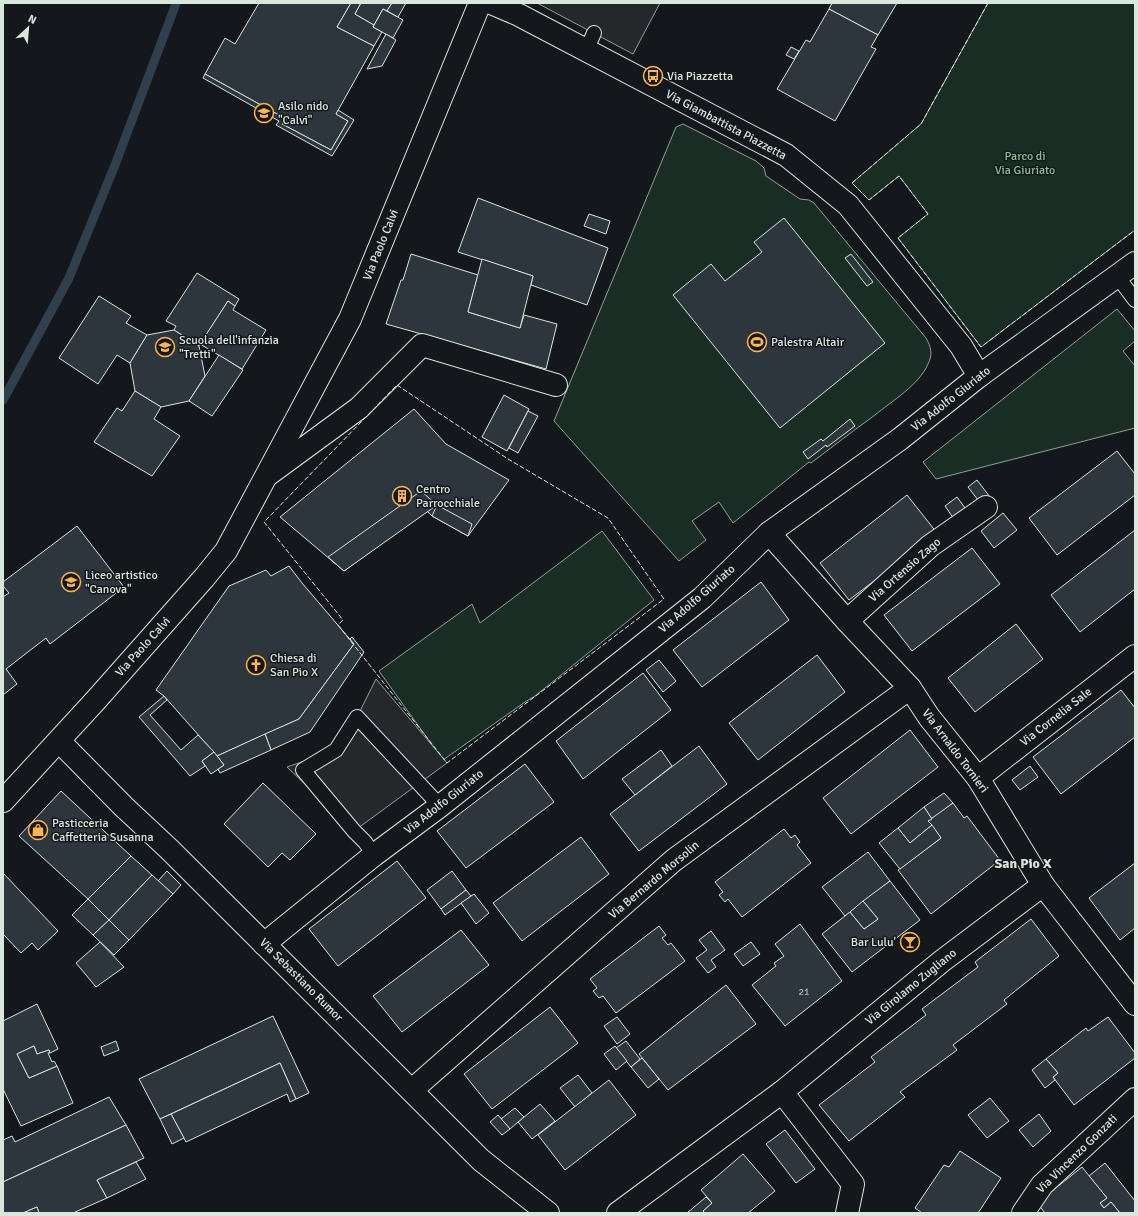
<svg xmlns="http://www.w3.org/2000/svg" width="1138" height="1216" font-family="Signika,sans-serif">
<rect width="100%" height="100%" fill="#14181c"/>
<g fill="#1a2d24" stroke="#939e99">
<polygon points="988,3 1135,3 1135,230 981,347 898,238 928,214 899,176 869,200 852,183 921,124"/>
<path d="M683,124l73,37 8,7 2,8 34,23 9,1 5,3 112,135c5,9 7,16 2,26 -9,21 -36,37 -53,51 -22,16 -43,32 -64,48l-2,-1 -76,61 -14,-21 -27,19 14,19 -27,21 -125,-140 122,-294z"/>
<polygon points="1117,309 1135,331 1135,341 1123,351 1135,366 1135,428 936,479 923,462"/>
<polygon points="602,531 654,600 535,696 525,702 443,760 379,671 472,604 480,623"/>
</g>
<g fill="#24282b" stroke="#939e99">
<polygon points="537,3 660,3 633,54"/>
<polygon points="376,679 447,763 354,831 287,767 336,750 357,717"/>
</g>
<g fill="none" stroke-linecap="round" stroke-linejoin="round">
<polyline stroke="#2f3f4d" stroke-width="9" points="3,400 69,278 115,165 174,9 176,3"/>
</g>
<g fill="#2c363c" stroke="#d8e6dc">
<polygon points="259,3 351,3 337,27 374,46 336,114 348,121 331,150 282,124 286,119 205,74 225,38 235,44"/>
<polygon points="351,3 361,3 355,14 374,25 373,27 382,32 374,46 337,27"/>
<polygon points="361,3 392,3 387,11 383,9 374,25 355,14"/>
<polygon points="392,3 406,3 398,17 387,11"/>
<polygon points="832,3 897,3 878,35 829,9"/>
<polygon points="383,9 403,20 393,38 373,27"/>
<polygon points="829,9 878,35 871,47 876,49 835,121 777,89 806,40 810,42"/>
<polygon points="386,34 396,40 382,66 367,69"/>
<polygon points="791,47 799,51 794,59 786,55"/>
<polygon points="205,74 286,119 282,124 331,150 348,121 336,114 338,110 354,120 332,156 276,125 279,121 203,78"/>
<polygon points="478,198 608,248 587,305 531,285 533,276 458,252"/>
<polygon points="589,214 610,221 606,234 584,226"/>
<polygon points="784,218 885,343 780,428 673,295 711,264 725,281 762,252 754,242"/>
<polygon points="411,254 478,275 468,312 520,328 524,315 557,324 546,369 386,324 401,280 403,280"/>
<polygon points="851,254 873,282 867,286 845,258"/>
<polygon points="482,259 533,276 520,328 468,312"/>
<polygon points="197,273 239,299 235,306 228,301 199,346 174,330 176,326 166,321"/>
<polygon points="99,296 131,316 126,323 147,335 130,363 117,355 98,384 59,358"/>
<polygon points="228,301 235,306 233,310 266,330 242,369 200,344"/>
<polygon points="174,330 199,346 205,376 189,401 161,407 135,391 130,363 147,335"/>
<polygon points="219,355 243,370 212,416 189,401"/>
<polygon points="135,391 161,407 154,419 180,436 152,476 94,442 117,408 122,411"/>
<polygon points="504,395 529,409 507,451 482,437"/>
<polygon points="414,409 446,444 509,480 468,536 432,516 427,511 344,571 280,517"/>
<polygon points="528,411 538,416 518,453 509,448"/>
<polygon points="850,419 855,426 827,447 826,445 808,459 803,452 821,439 823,441"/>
<polygon points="1117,451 1135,474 1135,495 1057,555 1029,518"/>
<polygon points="977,480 990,497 981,504 968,487"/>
<polygon points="421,491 437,505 344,571 328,557"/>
<polygon points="907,495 937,533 849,600 820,563"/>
<polygon points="957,497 971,516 958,525 945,506"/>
<polygon points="437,505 472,524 468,536 432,516"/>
<polygon points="1003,513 1017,530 994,548 981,531"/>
<polygon points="77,526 124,587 50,644 46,638 6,669 17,684 3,695 3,597 9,593 3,586 3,582"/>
<polygon points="1135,530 1135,589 1080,632 1051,595"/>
<polygon points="972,548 1000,584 912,651 884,615"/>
<polygon points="289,566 302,583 354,644 299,719 217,756 164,696 156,690 229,586 266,570 271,576"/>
<polygon points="761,582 789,620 702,687 673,650"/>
<polygon points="1016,624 1043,659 975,712 948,678"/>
<polygon points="352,637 364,652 310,732 271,750 265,734 299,719 354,644 350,639"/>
<polygon points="817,655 845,692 758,760 729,723"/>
<polygon points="659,660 676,681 663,692 646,670"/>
<polygon points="643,673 671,710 583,779 556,741"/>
<polygon points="1121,690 1135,708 1135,737 1061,794 1033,757"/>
<polygon points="164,696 167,700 150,715 181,750 198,735 214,752 202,761 205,766 190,776 139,717"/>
<polygon points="910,730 938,767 851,834 823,798"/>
<polygon points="265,734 271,750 220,773 218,769 224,765 217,756"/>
<polygon points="699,746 727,784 639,851 610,814"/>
<polygon points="661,750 672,766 635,795 622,779"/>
<polygon points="214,752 224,765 211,774 202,761"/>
<polygon points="525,764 554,802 466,868 437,831"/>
<polygon points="1030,766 1038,777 1020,790 1012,780"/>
<polygon points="263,783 316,834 290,860 282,853 268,867 224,824"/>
<polygon points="61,791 131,856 88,899 19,836"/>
<polygon points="944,793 953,803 932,819 924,807"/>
<polygon points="953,803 964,818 967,816 1000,860 931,914 898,870 941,838 928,821"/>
<polygon points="924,807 932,819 928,821 932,825 910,843 898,828"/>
<polygon points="932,825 941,838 900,869 879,843 898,828 910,843"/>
<polygon points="784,829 791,838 795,835 800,842 797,845 811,863 742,917 728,899 725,902 719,895 723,892 715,882"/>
<polygon points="581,837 609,874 522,941 493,903"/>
<polygon points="868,852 890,881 845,916 822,887"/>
<polygon points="131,856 152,875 109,920 88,899"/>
<polygon points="397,861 426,898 338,966 309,929"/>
<polygon points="1135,863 1135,928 1120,940 1089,898"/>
<polygon points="167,871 181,885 173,894 158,881"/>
<polygon points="452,871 466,890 441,909 427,890"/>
<polygon points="3,873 58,931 38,950 32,943 21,953 3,934"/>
<polygon points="152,875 173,894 129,940 109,920"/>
<polygon points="890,881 920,920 852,972 822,934 850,912 864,929 878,919 863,901"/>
<polygon points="466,890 471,896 445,915 441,909"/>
<polygon points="474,894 489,913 476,924 461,903"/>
<polygon points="88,899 109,920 93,935 72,915"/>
<polygon points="863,901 878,919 864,929 850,912"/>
<polygon points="1031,919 1059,956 1004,1000 1007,1004 953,1045 957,1050 900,1092 905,1097 849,1141 819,1105 875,1062 871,1057 926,1015 922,1009 978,967 975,962"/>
<polygon points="109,920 129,940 114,955 93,935"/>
<polygon points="800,924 842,981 785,1026 752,985 776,966 774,963 784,956 775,944"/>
<polygon points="659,926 666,935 662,938 668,945 671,943 685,961 616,1013 603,996 599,998 593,991 597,988 590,979"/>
<polygon points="461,930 489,965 402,1032 373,996"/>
<polygon points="711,931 725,950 711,960 716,967 708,973 696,958 707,950 699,940"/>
<polygon points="100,942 124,967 96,987 76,963"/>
<polygon points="751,942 760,954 743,966 734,954"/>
<polygon points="726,985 756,1024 668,1090 639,1054"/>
<polygon points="37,1004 58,1049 50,1053 49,1050 37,1054 34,1046 17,1054 29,1078 57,1066 73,1103 21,1126 3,1089 3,1021"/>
<polygon points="550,1007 578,1043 492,1109 464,1074"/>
<polygon points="273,1016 309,1093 296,1099 280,1063 160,1119 139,1079"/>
<polygon points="617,1017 630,1034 617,1044 604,1026"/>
<polygon points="1108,1017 1135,1053 1135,1058 1074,1105 1053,1077 1058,1073 1046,1059 1086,1028 1088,1031"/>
<polygon points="116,1041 119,1050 104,1056 101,1047"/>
<polygon points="626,1041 640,1059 631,1067 616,1048"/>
<polygon points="34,1046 37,1054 49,1050 50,1053 48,1053 52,1062 54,1061 57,1066 29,1078 17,1054"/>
<polygon points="615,1046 627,1061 616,1070 604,1054"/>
<polygon points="642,1058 659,1079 648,1088 631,1067"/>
<polygon points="1046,1059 1058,1073 1053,1077 1055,1080 1045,1088 1032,1070"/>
<polygon points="280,1063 296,1099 290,1102 287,1094 186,1142 171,1114"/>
<polygon points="578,1075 592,1093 575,1107 560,1088"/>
<polygon points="609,1080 636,1115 565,1170 538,1135"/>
<polygon points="109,1097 126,1125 3,1182 3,1140 12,1136 15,1142"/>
<polygon points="990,1098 1009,1121 987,1138 968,1115"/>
<polygon points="540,1104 555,1121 532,1139 518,1122"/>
<polygon points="515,1108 524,1117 510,1129 501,1119"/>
<polygon points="171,1114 184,1138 172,1144 160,1119"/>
<polygon points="1039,1114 1051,1131 1033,1147 1019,1130"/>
<polygon points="498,1115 510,1129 502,1135 490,1122"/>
<polygon points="126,1125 144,1158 97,1180 107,1198 73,1213 39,1213 37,1207 23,1213 3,1213 3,1182"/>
<polygon points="785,1130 815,1169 796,1183 766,1144"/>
<polygon points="960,1151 1001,1178 978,1213 922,1213 915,1208 944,1165 949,1167"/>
<polygon points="743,1154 775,1191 748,1213 705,1213 703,1211 712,1203 701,1190"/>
<polygon points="136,1162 146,1179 107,1198 97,1180"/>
<polygon points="1105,1163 1135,1201 1135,1213 1120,1213 1111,1202 1104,1208 1100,1203 1107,1198 1089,1176"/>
<polygon points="1082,1167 1107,1198 1100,1203 1104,1208 1111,1202 1120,1213 1045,1213 1037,1203"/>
<polygon points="706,1197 712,1203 703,1211 705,1213 687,1213"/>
<polygon points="37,1207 39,1213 23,1213"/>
</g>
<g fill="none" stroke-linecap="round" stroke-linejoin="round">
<g stroke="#d8e6dc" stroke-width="16">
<g id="lane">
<polyline points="586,51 594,33"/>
<polyline points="1117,276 1135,300"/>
<polyline points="374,855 365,842 354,831 303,770 336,750 357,717 440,806"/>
</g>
</g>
<g stroke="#d8e6dc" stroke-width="24">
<g id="street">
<polyline points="491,3 519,15 786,155 848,205 961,346 979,376"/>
<polyline points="269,474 359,408 422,345 556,385"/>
<polyline points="769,533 847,621 910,688 929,717 978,778 1043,885 1135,1004"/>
<polyline points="847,621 930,546 986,507"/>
<polyline points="59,741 124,807 169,849 481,1160 548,1213"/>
<polyline points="978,778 1135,656"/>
<polyline points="3,801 96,700 204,578 226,551 350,319 480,3"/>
<polyline points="264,944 374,855 440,806 702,598 769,533 900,439 979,376 1135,263"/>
<polyline points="412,1090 674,860 910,688"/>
<polyline points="782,1092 853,1184 847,1213"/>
<polyline points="618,1213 782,1092 942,961 1043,885"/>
<polyline points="1023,1213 1042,1185 1135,1099"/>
</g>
</g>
<use href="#lane" stroke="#14181c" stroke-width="14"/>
<use href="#street" stroke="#14181c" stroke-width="22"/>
<g stroke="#d8e6dc" stroke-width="1" stroke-dasharray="5 2" stroke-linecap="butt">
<polyline points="988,3 921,124 852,183 869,200 899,176 928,214 898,238 981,347 1135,230"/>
<polygon points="397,385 508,459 608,518 664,599 447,763 338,625 343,620 264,522"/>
</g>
</g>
<defs>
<g id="bus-ring" transform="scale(1)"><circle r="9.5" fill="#14181c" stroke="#ffb74d" stroke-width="1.5"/><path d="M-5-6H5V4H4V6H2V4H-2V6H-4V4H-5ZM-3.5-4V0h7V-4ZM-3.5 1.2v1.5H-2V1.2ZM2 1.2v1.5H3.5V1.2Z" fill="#ffb74d"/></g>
<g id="school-ring" transform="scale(1)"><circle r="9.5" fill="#14181c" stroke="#ffb74d" stroke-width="1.5"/><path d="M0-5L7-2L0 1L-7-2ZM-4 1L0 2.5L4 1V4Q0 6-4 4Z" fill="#ffb74d"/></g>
<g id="stadium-ring" transform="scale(1)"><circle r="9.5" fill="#14181c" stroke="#ffb74d" stroke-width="1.5"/><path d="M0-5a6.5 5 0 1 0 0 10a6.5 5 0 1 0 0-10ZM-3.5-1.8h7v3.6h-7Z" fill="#ffb74d"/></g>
<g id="building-ring" transform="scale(1)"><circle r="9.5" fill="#14181c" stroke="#ffb74d" stroke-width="1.5"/><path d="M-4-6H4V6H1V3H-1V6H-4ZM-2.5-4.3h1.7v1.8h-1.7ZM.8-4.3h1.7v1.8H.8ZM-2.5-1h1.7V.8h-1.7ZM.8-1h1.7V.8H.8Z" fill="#ffb74d"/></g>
<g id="church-ring" transform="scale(1)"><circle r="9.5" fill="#14181c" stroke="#ffb74d" stroke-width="1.5"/><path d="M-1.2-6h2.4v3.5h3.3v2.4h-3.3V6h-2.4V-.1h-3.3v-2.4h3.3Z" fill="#ffb74d"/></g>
<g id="shop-ring" transform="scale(1)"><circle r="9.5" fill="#14181c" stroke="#ffb74d" stroke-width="1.5"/><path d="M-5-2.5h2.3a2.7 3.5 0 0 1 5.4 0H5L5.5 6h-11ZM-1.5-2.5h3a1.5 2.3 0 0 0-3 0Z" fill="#ffb74d"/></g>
<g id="bar-ring" transform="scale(1)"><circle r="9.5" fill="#14181c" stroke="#ffb74d" stroke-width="1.5"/><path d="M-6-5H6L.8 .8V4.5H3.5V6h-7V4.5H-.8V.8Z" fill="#ffb74d"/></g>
</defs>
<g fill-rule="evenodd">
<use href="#bus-ring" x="653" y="76"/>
<use href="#school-ring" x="264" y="113"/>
<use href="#stadium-ring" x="757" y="342"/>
<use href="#school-ring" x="165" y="347"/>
<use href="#building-ring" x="402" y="496"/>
<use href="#school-ring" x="71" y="582"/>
<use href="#church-ring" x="256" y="665"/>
<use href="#shop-ring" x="38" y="830"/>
<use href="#bar-ring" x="910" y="942"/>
</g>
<g text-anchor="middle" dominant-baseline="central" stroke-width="3" stroke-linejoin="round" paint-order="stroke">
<g font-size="10" fill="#adbab4">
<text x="804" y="992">21</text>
</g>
<g font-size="12" fill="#d8e6dc" stroke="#14181c" text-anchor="start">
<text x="667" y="76">Via Piazzetta</text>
<text x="278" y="106">Asilo nido<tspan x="278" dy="14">"Calvi"</tspan></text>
<text x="179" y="340">Scuola dell'infanzia<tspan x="179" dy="14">"Tretti"</tspan></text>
<text x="771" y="342">Palestra Altair</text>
<text x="416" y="489">Centro<tspan x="416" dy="14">Parrocchiale</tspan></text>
<text x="85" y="575">Liceo artistico<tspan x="85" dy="14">"Canova"</tspan></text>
<text x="270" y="658">Chiesa di<tspan x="270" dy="14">San Pio X</tspan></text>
<text x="52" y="823">Pasticceria<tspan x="52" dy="14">Caffetteria Susanna</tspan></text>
<text x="896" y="942" text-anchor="end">Bar Lulu'</text>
</g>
<g font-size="12" fill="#d8e6dc" stroke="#14181c">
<text transform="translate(726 125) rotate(28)">Via Giambattista Piazzetta</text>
<text transform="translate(381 245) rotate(-68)">Via Paolo Calvi</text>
<text transform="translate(951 399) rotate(-38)">Via Adolfo Giuriato</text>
<text transform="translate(905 570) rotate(-41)">Via Ortensio Zago</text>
<text transform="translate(697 599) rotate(-41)">Via Adolfo Giuriato</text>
<text transform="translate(143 647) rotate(-48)">Via Paolo Calvi</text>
<text transform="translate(1056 717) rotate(-38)">Via Cornelia Sale</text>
<text transform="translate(955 751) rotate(53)">Via Arnaldo Tornieri</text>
<text transform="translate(444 802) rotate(-38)">Via Adolfo Giuriato</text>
<text transform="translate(654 880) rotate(-40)">Via Bernardo Morsolin</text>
<text transform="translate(301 980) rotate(45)">Via Sebastiano Rumor</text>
<text transform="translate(911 987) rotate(-39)">Via Girolamo Zugliano</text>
<text transform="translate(1077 1154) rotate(-44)">Via Vincenzo Gonzati</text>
</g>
<g font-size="12" fill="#8ac095" stroke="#14181c">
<text x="1025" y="156">Parco di<tspan x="1025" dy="14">Via Giuriato</tspan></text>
</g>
<g font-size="14" font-weight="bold" fill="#d8e6dc" stroke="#14181c">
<text x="1023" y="863">San Pio X</text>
</g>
</g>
<rect width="1138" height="1216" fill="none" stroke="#d8e6dc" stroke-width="8"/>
<g transform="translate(28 28) rotate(26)" stroke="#14181c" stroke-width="3" paint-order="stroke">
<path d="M0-3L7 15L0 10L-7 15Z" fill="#d8e6dc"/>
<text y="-6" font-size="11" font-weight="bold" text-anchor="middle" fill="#d8e6dc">N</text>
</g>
</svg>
